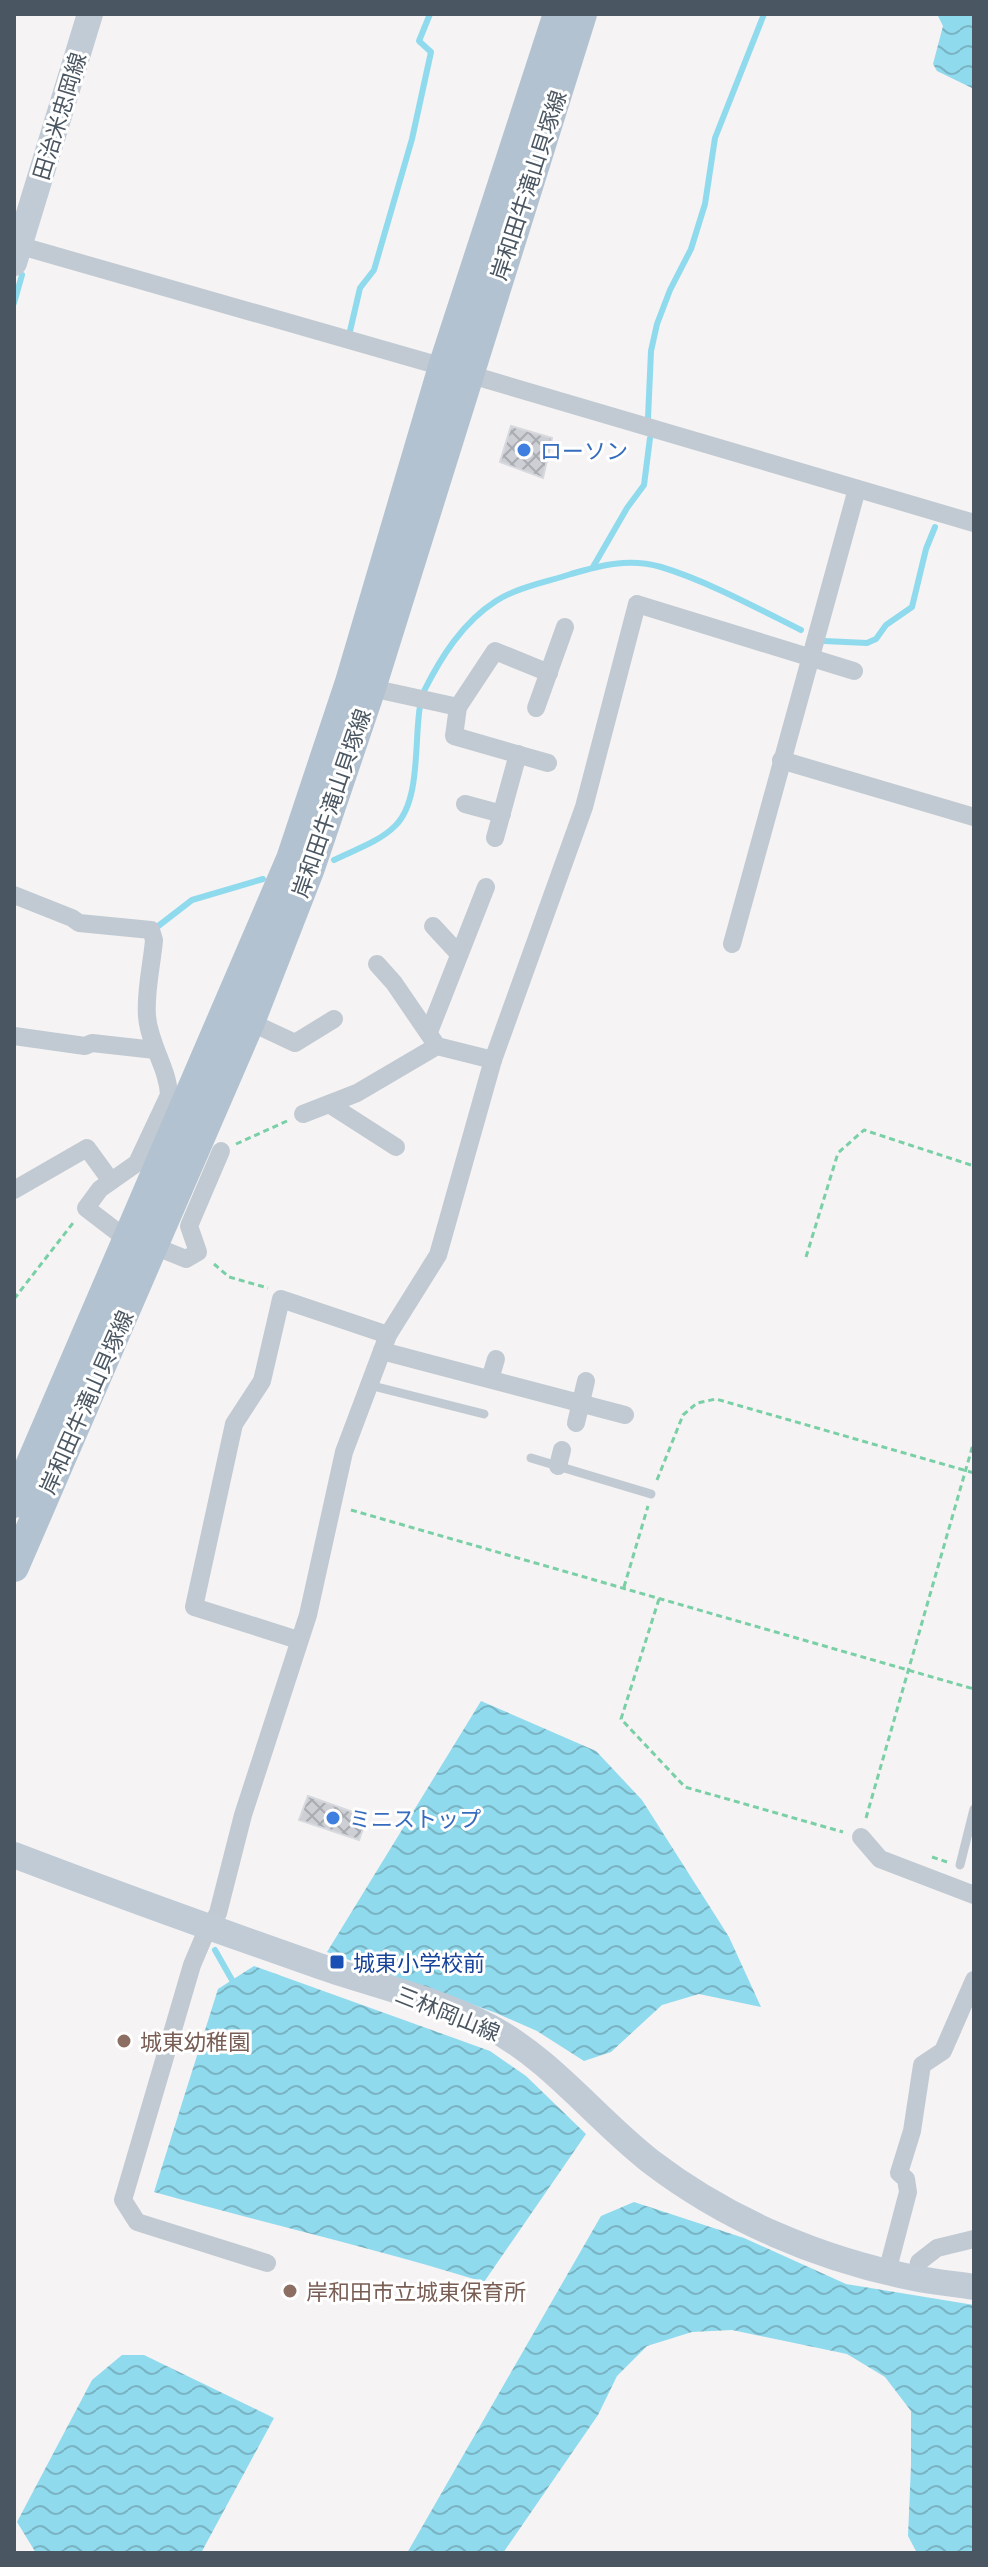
<svg xmlns="http://www.w3.org/2000/svg" width="988" height="2567" font-family="Commissioner,'Noto Sans JP',sans-serif">
<defs>
<pattern id="water-waves" width="16" height="10" patternUnits="userSpaceOnUse" patternTransform="scale(2)"><rect width="16" height="10" fill="#90daee"/><path d="M0 5q4-4 8 0t8 0" fill="none" stroke="#78b4c4"/></pattern>
<pattern id="building-cross-hatch" width="8" height="8" patternUnits="userSpaceOnUse" patternTransform="scale(2)"><rect width="8" height="8" fill="#cdcfd5"/><path d="M0 0l8 8M0 8l8-8" fill="none" stroke="#a8abb0"/></pattern>
</defs>
<rect width="100%" height="100%" fill="#f5f3f3"/>
<g fill="url(#water-waves)">
<polygon points="930,14 974,14 974,89 937,71 933,64 943,26 938,16"/>
<polygon points="481,1701 596,1751 642,1800 729,1937 761,2007 699,1994 662,2005 611,2052 584,2061 537,2031 496,2013 327,1952"/>
<path d="M254,1966l236,85 36,25 60,58 -102,148c-109,-34 -220,-59 -330,-90l64,-203z"/>
<polygon points="634,2202 744,2238 846,2284 974,2305 974,2553 917,2553 908,2536 911,2465 911,2411 885,2377 847,2354 732,2330 692,2332 647,2346 617,2376 598,2415 503,2553 407,2553 601,2216"/>
<polygon points="122,2355 144,2355 274,2418 201,2553 36,2553 17,2522 92,2380"/>
</g>
<g fill="none" stroke-linecap="round" stroke-linejoin="round">
<g stroke="#90daee" stroke-width="6">
<polyline points="14,303 22,275"/>
<polyline points="350,331 360,288 374,270 412,139 431,52 419,41 430,14"/>
<polyline points="648,418 651,351 657,324 670,290 691,249 705,204 715,138 764,14"/>
<polyline points="593,567 627,508 644,485 650,438"/>
<polyline points="824,641 867,643 876,639 886,625 912,607 926,549 935,527"/>
<path d="M424,691c17,-34 39,-69 72,-90 22,-14 51,-19 75,-27 31,-9 58,-16 90,-7 44,13 98,42 140,63"/>
<path d="M334,860c20,-10 45,-18 61,-34 26,-25 19,-85 25,-120"/>
<polyline points="157,927 192,900 263,879"/>
<polyline points="215,1950 232,1980"/>
</g>
</g>
<g fill="url(#building-cross-hatch)" stroke="#d7d9de" stroke-width="2">
<polygon points="511,426 552,438 543,478 500,462"/>
<polygon points="308,1796 367,1817 359,1840 299,1820"/>
</g>
<g fill="none" stroke-linecap="round" stroke-linejoin="round">
<g stroke="#7ad0a6" stroke-width="3" stroke-dasharray="6 4" stroke-linecap="butt">
<polyline points="236,1144 287,1121"/>
<polyline points="806,1257 838,1153 864,1130 974,1166"/>
<polyline points="214,1264 229,1277 268,1288"/>
<polyline points="14,1299 73,1223"/>
<polyline points="657,1480 683,1415 697,1403 716,1399 974,1473"/>
<polyline points="351,1510 974,1689"/>
<polyline points="624,1587 648,1506"/>
<polyline points="659,1599 621,1719 685,1787 843,1832"/>
<polyline points="866,1818 974,1441"/>
<polyline points="932,1857 947,1862"/>
</g>
<g stroke="#c1cad2" stroke-width="9">
<polyline points="369,1385 484,1414"/>
<polyline points="531,1458 651,1494"/>
<polyline points="960,1865 974,1809"/>
</g>
<g stroke="#c1cad2" stroke-width="18">
<polyline points="14,244 468,374 974,523"/>
<polyline points="371,688 458,707 495,651 549,673"/>
<polyline points="458,707 454,736 548,763"/>
<polyline points="536,708 565,627"/>
<polyline points="781,760 974,817"/>
<polyline points="465,804 502,814"/>
<polyline points="495,838 518,754"/>
<path d="M14,895l58,23 7,5 72,7 3,10c-2,24 -9,52 -7,76 2,28 21,52 22,79l-32,68 -37,26 -14,19 30,23 14,4"/>
<polyline points="433,926 458,953"/>
<polyline points="732,944 857,489"/>
<polyline points="377,964 394,983 437,1046 493,1060"/>
<polyline points="250,1022 295,1043 334,1019"/>
<polyline points="429,1032 486,887"/>
<polyline points="14,1036 85,1046 92,1043 155,1050"/>
<polyline points="329,1104 396,1147"/>
<polyline points="303,1114 357,1093 437,1046"/>
<polyline points="14,1190 87,1148 111,1181"/>
<polyline points="154,1246 186,1259 198,1252 189,1226 221,1151"/>
<polyline points="382,1351 625,1415"/>
<polyline points="490,1379 496,1359"/>
<polyline points="576,1423 586,1381"/>
<polyline points="558,1466 562,1450"/>
<polyline points="298,1640 194,1607 234,1424 262,1381 281,1299 388,1335"/>
<polyline points="861,1837 880,1859 974,1895"/>
<polyline points="267,2263 137,2222 123,2200 192,1965 203,1939 218,1913 243,1815 308,1615 344,1452 388,1335 438,1255 493,1060 584,807 637,604 854,671"/>
<polyline points="887,2272 908,2192 906,2179 899,2173 912,2131 922,2065 943,2051 974,1980"/>
<polyline points="916,2279 919,2262 937,2248 974,2239"/>
</g>
<g stroke="#c1cbd6" stroke-width="26">
<polyline points="14,263 90,14"/>
<path d="M14,1855c102,39 205,76 308,112 55,19 115,32 166,59 63,33 106,91 162,135 77,59 169,98 264,117 20,4 40,6 60,9"/>
</g>
<g stroke="#b3c2d1" stroke-width="30">
<polyline points="14,1503 291,859 350,682 443,367 558,14"/>
<polyline points="14,1567 250,1022 310,868 371,688 582,14"/>
</g>
</g>
<g fill="#3f7fe0" stroke="#fff" stroke-width="3">
<circle cx="524" cy="450" r="8"/>
<circle cx="333" cy="1818" r="8"/>
</g>
<rect fill="#1a4fb4" stroke="#fff" stroke-width="3" x="329" y="1954" width="16" height="16" rx="4"/>
<g fill="#8d6e63" stroke="#fff" stroke-width="3">
<circle cx="124" cy="2041" r="8"/>
<circle cx="290" cy="2291" r="8"/>
</g>
<g text-anchor="middle" dominant-baseline="central" stroke-width="6" stroke-linejoin="round" paint-order="stroke">
<g font-size="22" fill="#4a5661" stroke="#fff">
<text transform="translate(59 116) rotate(-73)">田治米忠岡線</text>
<text transform="translate(528 185) rotate(-72)">岸和田牛滝山貝塚線</text>
<text transform="translate(331 803) rotate(-71)">岸和田牛滝山貝塚線</text>
<text transform="translate(86 1402) rotate(-66)">岸和田牛滝山貝塚線</text>
<text transform="translate(448 2013) rotate(22)">三林岡山線</text>
</g>
<g font-size="22" fill="#366cbe" stroke="#fff" text-anchor="start">
<text x="540" y="450">ローソン</text>
<text x="349" y="1818">ミニストップ</text>
</g>
<g font-size="22" fill="#164399" stroke="#fff" text-anchor="start">
<text x="353" y="1962">城東小学校前</text>
</g>
<g font-size="22" fill="#785e54" stroke="#fff" text-anchor="start">
<text x="140" y="2041">城東幼稚園</text>
<text x="306" y="2291">岸和田市立城東保育所</text>
</g>
</g>
<rect width="988" height="2567" fill="none" stroke="#4a5661" stroke-width="32"/>
</svg>
